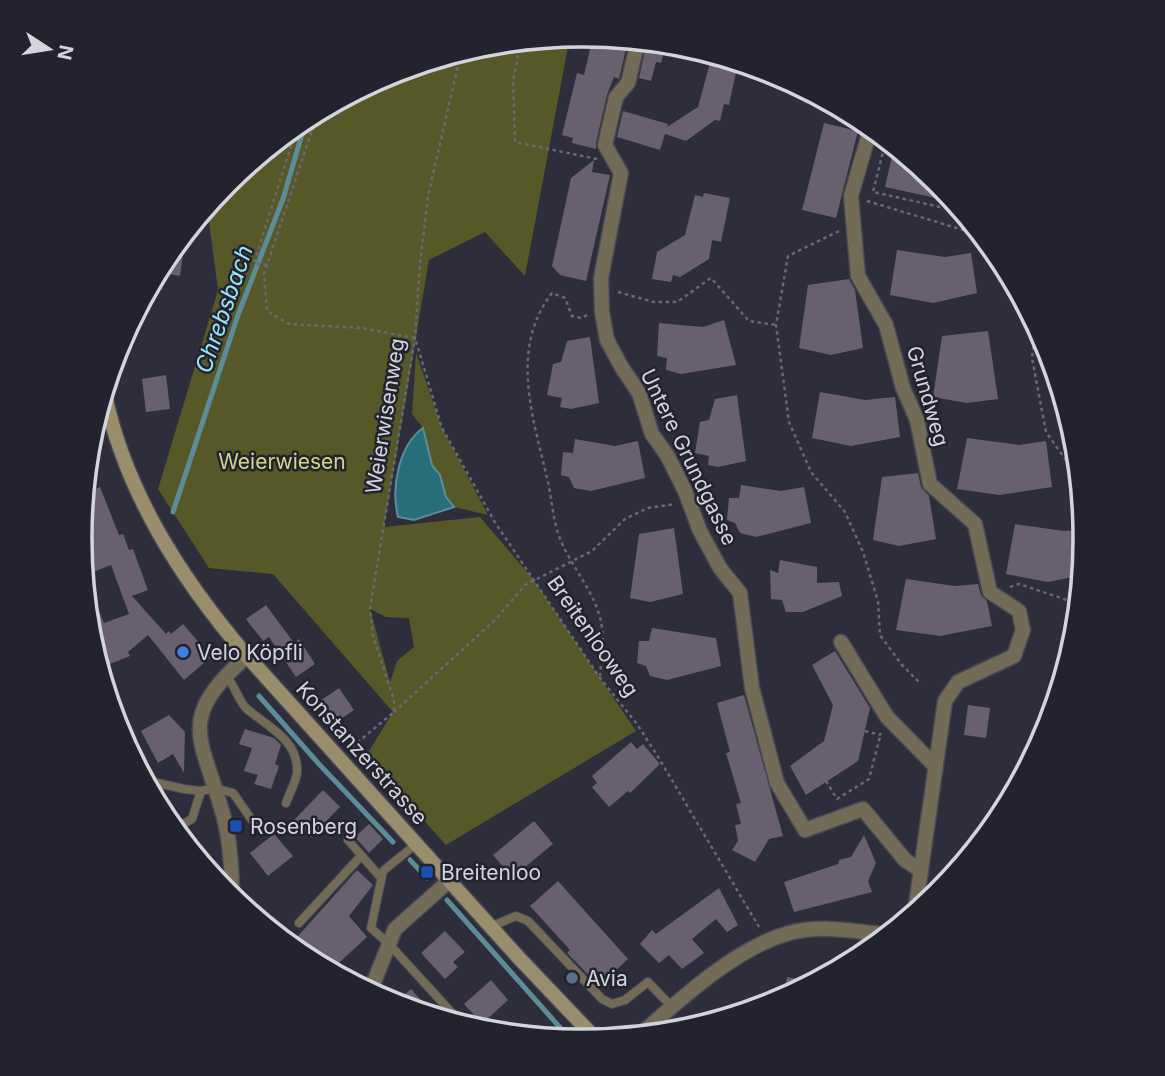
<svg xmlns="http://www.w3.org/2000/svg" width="1165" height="1076" font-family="Inter,sans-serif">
<rect width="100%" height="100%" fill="#2d2d3b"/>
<g fill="#565927" fill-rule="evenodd">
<path d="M570,36l-45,240 -40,-44 -56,28 -45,267 96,-10 53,62 103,152 -190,114 -80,-89 27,-44 -120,-138 -64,-6 -51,-79 60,-199 -11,-83 20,-25 76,-62 87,-47 95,-28zM370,609l16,8 23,1 5,29 -17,14 -7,21z"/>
<polygon points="416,353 442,428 488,515 454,507 446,497 440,475 432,465 423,428 412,414"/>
</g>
<path fill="#276e7b" stroke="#5b8d98" stroke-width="2" d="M423,428l9,37 8,10 6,22 8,10 -40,13 -16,-3c-7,-28 0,-71 25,-89z"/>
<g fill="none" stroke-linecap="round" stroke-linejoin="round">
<g stroke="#5b8d98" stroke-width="5">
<polyline points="173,512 238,315 283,199 307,117"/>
<polyline points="259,696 318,763 393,842"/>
<polyline points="410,860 427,878"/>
<polyline points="447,900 571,1040"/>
</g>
</g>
<g fill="#68606e">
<polygon points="593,36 628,40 619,79 614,77 607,95 596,143 596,149 572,143 573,138 562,135 577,73 584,75"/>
<polygon points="647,41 666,43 661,63 656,62 651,81 639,78"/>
<polygon points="711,59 737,67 729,105 724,104 720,121 715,120 686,141 665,134 660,150 617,137 623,111 668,124 667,127 698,107"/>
<polygon points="824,123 858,131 836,218 802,210"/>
<polygon points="892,156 911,160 938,183 954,202 885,187"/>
<polygon points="594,160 592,172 610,175 586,281 560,275 552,266 571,178"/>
<polygon points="704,193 730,198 721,242 712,240 709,259 680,277 673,275 671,282 652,279 657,252 685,235 695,195 703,197"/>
<polygon points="897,250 945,257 971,253 977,293 933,303 890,295"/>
<polygon points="169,252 183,254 180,276 157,272"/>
<polygon points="849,279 855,290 863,348 831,355 799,348 808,285"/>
<polygon points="724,320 736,365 681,374 666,370 667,358 657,356 659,323 703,327"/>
<polygon points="988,331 998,399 967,403 933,397 942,336"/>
<polygon points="590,337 599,403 571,409 560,407 562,398 547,395 553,364 561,362 567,341"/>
<polygon points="166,375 170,409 146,412 142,379"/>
<polygon points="820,392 865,400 895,397 900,437 851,446 812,438"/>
<polygon points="737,395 746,461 718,467 708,465 709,456 695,453 700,422 709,420 715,399"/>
<polygon points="967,438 1019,445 1046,441 1052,487 999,495 957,489"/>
<polygon points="575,439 615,446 638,441 645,478 591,491 574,488 569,477 561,475 563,452 573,453"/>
<polygon points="918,473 921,487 929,496 936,539 899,546 873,540 882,477"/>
<polygon points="741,485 781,491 804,487 811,523 756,537 740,533 735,523 727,520 729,498 739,498"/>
<polygon points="100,487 119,535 123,534 129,550 133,549 148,590 132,596 166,634 169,631 171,634 183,624 211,657 184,680 148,635 128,652 130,656 100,668 89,636 87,613 98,609 104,623 129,614 111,565 83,576 80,538 84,493"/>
<polygon points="1015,524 1064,531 1085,530 1082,575 1048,582 1006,574"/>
<polygon points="674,528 683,594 650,602 630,598 639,534"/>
<polygon points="780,560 817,567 817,583 839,582 842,596 803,612 786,612 782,600 771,599 770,570 778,573"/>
<polygon points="906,579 955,586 978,584 981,595 987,601 992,626 940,636 896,630"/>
<polygon points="266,605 294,643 299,639 315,664 296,677 269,637 263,641 246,619"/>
<polygon points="652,628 716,638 721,666 667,680 650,676 646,666 637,663 639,641 649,641"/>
<polygon points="835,651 870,708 858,761 806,795 790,766 824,741 833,705 812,665"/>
<polygon points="339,688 354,710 335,723 320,701"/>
<polygon points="744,695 783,836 769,839 755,862 732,850 738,841 735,825 741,824 736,804 741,803 726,753 730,752 717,703"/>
<polygon points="968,705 990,708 986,738 964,735"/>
<polygon points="169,715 185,732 184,773 173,754 158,763 141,731"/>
<polygon points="245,729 274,738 281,745 275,764 279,766 271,789 254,784 258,775 244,771 252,748 239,744"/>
<polygon points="631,742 637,749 643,744 660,764 630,793 628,791 609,807 592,787 597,783 592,776"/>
<polygon points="323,790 340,807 311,837 294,820"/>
<polygon points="534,821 553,844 512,878 493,855"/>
<polygon points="369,824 383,839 369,853 355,837"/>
<polygon points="274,834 293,856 268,876 250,853"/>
<polygon points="864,835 876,863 868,881 872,892 794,912 784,882 838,864 839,860 851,857"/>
<polygon points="357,870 373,885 349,916 367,937 330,971 303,956 290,945"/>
<polygon points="558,881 628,959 599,986 600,987 567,953 570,950 530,906"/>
<polygon points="719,888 738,925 727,932 716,919 692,939 704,953 682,969 669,955 659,963 640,944 652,930 656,934"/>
<polygon points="445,931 465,952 453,962 458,967 445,979 421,953"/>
<polygon points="787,977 813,982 783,999"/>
<polygon points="491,980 508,1000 482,1024 464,1004"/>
<polygon points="411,989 436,1017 394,1004"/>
</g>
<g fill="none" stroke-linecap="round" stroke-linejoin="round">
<g stroke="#484855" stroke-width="10">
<g id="service">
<path d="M226,676c9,9 12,24 20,32 21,19 53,31 51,65 -1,9 -8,21 -11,30"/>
<polyline points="144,780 184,789 201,791 214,788 233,793 256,826"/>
<polyline points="174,829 192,819 201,791"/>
<polyline points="348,840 381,878"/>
<polyline points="416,844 383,871 371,928 389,944 463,1025"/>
<polyline points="299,923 360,857"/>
<polyline points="490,927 516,916 528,921 602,999 612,1004 625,1000 648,982 672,1007"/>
</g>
</g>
<g stroke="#484855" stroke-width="17">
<g id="minor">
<polyline points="638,41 628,83 616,97 605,145 621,173 601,278 602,312 607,340 621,366 639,393 652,434 667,455 685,491 700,531 720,568 740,593 752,688 777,783 805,830 863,809 905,860 921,871"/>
<polyline points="871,127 851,196 858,276 886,325 903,388 917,420 930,484 975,524 990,592 1019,611 1023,630 1014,656 958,682 945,701 915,912"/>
<polyline points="841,642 887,717 936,767"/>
<path d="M232,898c0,-27 -1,-53 -8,-80 -21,-80 -51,-97 23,-162"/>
<polyline points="370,992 395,929 449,881"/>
<path d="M640,1035c39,-35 95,-86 146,-101 33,-10 69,-3 102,1"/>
</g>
</g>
<g stroke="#484855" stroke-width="17">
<path id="secondary" d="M104,391c21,101 77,188 143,265l271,301 79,83"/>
</g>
<g stroke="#696975" stroke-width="2.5" stroke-dasharray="3.5 3.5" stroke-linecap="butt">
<polyline points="512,42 518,58 513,80 515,142 597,159"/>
<polyline points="318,112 264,274 267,311 289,324 362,328 415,338 442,428 496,524 600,678 637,724 660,760 759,927"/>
<polyline points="886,140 873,192 963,212"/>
<polyline points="867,201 980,235 1013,293 1018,291"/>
<polyline points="839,231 788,256 776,325 789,422 811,472 845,512 863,552 878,601 880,635 902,665 921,684"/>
<polyline points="267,265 254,263 298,124"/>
<polyline points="618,292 654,302 677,302 711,278 749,321 776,325"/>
<path d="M587,315l-6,3 -9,-2 -7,-18 -13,-5c-43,56 -19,124 -5,185 5,19 5,39 12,58 11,30 36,55 42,86 4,17 0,36 -1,54"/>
<polyline points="1036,325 1032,358 1046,432 1080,480"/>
<polyline points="1010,587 1019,584 1073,602 1080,598"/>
<polyline points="394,712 496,619 525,585 592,551 625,519 648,508 675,504"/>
<polyline points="865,731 881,735"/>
<polyline points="352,747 394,712 394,700 373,636 370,608 415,338 420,264 428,196 461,52"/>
<polyline points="826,781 837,799 869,779 881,733"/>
<polyline points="680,1018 696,1027"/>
</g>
<use href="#service" stroke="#736b56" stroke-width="8"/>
<use href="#minor" stroke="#736b56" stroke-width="14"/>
<use href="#secondary" stroke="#998d6c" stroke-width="14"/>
</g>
<circle fill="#3f7fe0" stroke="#232330" stroke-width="2.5" cx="183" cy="652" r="7"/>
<g fill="#1a4fb4" stroke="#232330" stroke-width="2.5">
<rect x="229" y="819" width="14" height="14" rx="3.5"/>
<rect x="420" y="865" width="14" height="14" rx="3.5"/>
</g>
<circle fill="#5c6f8a" stroke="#232330" stroke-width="2.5" cx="572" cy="978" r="7"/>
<g text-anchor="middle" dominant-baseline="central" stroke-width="5" stroke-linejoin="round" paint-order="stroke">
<g font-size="21" fill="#d4d4dd" stroke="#232330">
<text transform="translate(928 396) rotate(74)">Grundweg</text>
<text transform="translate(385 416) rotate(-81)">Weierwisenweg</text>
<text transform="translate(689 457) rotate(64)">Untere Grundgasse</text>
<text transform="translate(593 636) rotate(55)">Breitenlooweg</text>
<text transform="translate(362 753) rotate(48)">Konstanzerstrasse</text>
</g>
<g font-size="21" fill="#d1d788" stroke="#232330">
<text x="282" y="461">Weierwiesen</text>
</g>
<g font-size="21" fill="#d4d4dd" stroke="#232330" text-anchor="start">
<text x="197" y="652">Velo Köpfli</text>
<text x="250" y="826">Rosenberg</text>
<text x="441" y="872">Breitenloo</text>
<text x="586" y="978">Avia</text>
</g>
<g font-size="23" font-style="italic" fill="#96e6f7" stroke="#232330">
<text transform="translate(224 309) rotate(-71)">Chrebsbach</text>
</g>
</g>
<path d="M0 0H1165V1076H0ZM582 47H583A490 490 0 0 1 1073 537V539A490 490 0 0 1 583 1029H582A490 490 0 0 1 92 539V537A490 490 0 0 1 582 47Z" fill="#232330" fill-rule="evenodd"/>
<path fill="none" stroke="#d4d4dd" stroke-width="3.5" d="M582 47H583A490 490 0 0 1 1073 537V539A490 490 0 0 1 583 1029H582A490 490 0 0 1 92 539V537A490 490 0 0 1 582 47Z"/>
<g transform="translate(49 49) rotate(102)" stroke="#232330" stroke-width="5" paint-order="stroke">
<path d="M0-5L12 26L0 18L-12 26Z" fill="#d4d4dd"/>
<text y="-10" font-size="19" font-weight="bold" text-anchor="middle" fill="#d4d4dd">N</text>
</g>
</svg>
